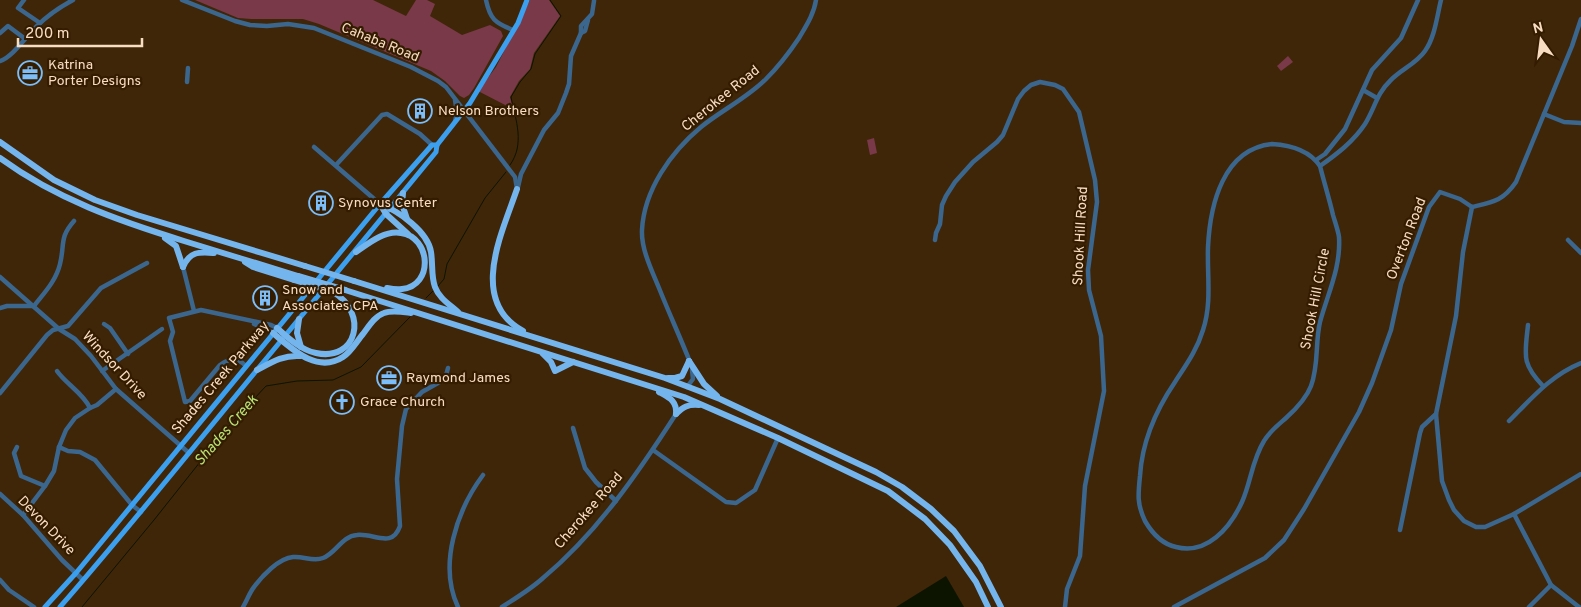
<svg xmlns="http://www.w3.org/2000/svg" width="1581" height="607" font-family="Overpass,sans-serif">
<rect width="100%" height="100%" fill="#3f2609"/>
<g fill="#793948">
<polygon points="195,0 373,0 406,16 416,0 427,0 435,4 430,16 462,35 490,25 501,31 503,36 474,88 469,95 464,98 460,96 445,81 431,71 319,24 303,19 251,19 238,18"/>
<polygon points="530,0 549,0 560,16 534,53 530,69 519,81 510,97 513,109 478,91 496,67"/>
<polygon points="1288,56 1293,62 1281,71 1277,66"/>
<polygon points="874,138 877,153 870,155 867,140"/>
</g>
<polygon fill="#0c1400" points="946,576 964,607 896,607"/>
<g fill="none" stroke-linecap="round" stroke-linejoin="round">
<g stroke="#0c1400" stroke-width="1">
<path d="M510,165c15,-21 6,-44 1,-68l9,-15 11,-13 4,-15 26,-38 -11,-16"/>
<polyline points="438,286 444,279 447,264 485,198 506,172"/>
<polyline points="426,298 433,291"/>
<polyline points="82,607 154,520 227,428 266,386 297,381 333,380 361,367 410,317"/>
</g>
<g stroke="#3b678e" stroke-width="4.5">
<polyline points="24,0 18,8 40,23"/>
<polyline points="182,0 235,21 250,25 267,26 288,24 314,28 411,67 438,81 446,87 515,177 517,189"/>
<path d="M486,0c4,19 9,23 27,30"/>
<polyline points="0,33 8,26 24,38"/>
<polyline points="581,33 585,31 588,20"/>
<path d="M0,61c13,-4 27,-26 37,-35 11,-11 23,-19 36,-26"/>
<polyline points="187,82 188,68"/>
<polyline points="1363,90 1377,98"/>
<polyline points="1544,114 1564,122 1581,123"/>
<polyline points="455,121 457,113 455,100"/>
<path d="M1272,144c18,1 37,6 48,22 4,16 9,32 13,49 2,7 5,15 6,22 2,30 -11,56 -19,85 -5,21 -1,43 -9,64 -5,13 -15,23 -25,32 -8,7 -17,14 -22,23 -12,19 -13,41 -22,61 -12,26 -35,53 -66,45 -14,-3 -24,-14 -31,-26 -8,-17 -7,-26 -5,-45 2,-34 16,-66 35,-94 11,-17 22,-32 28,-52 9,-27 4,-55 5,-83 2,-42 15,-98 64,-103z"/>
<polyline points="314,147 380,204"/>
<polyline points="1316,160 1325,154 1345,129 1372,70 1401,38 1418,0"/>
<polyline points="336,165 382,115 387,114 420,134 432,145"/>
<path d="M1320,166c17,-12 33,-24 45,-42 9,-14 12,-31 25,-43 10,-11 26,-17 35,-30 10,-14 12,-35 16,-51"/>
<polyline points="518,187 521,174 544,130 558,113 566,93 569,84 571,56 581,33 581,26 592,14 594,1"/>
<polyline points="1472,207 1463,252 1456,316 1436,414 1442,481 1449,500 1454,510 1464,521 1476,527 1485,527 1514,514 1581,474"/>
<path d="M1472,207c21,-5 31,-6 44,-25l56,-136 9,-27"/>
<polyline points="935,240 936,233 940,224 942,205 946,196 955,182 973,162 997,142 1003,135 1018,99 1024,91 1031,85 1040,82 1055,85 1063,89 1079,112 1095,180 1097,202 1088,270 1089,290 1101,336 1104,391 1085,486 1080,556 1067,589 1065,607"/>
<polyline points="1568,240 1581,253"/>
<polyline points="183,267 194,311"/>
<polyline points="0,277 59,329 75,339 91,356 116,389 189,453"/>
<path d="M34,306c10,-13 22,-25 26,-42 5,-20 -1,-26 14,-43"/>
<polyline points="0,308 7,306 34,306"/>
<polyline points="104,324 110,328 128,354"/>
<polyline points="254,324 266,329 273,333"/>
<path d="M1528,325c-3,30 -7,38 15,61"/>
<path d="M690,362c-10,-25 -21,-49 -31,-74 -7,-17 -18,-39 -17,-58 2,-40 29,-78 59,-103 21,-17 46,-29 65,-48 12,-12 23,-26 33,-41 7,-12 15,-24 17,-38"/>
<path d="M246,366c-9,-9 -16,-8 -26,-1l-30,36 -5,1 -15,-61 3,-9 -4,-14 32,-8 70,15 6,3"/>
<path d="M57,371c9,13 26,22 33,37"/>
<polyline points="102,371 162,329"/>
<polyline points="687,387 693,379 692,370"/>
<polyline points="0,393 47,335 53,330 68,326 101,288 147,263"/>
<path d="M1509,421c22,-22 42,-46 72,-58"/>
<polyline points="573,428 585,468 596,482 616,501"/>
<polyline points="17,447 14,453 21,476 45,486"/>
<polyline points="59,447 68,451 80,452 95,460 132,505 141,512"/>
<polyline points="653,450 726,502 736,503 755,490 778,438"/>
<polyline points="0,494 23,515 62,560 83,580"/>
<polyline points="1514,514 1551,585 1579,607"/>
<polyline points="23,515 45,486 54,471 59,447 66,430 75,418 90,408 97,405 116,389"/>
<polyline points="1400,530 1420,433 1422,427 1436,414"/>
<polyline points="0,580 9,590 34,607"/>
<path d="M243,607c4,-7 7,-15 11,-20 8,-11 25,-29 39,-30 11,-1 20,5 30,1 13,-5 19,-22 34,-23 17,-2 35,14 43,-9l-3,-47 5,-53 4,-17 16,-17 23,-13 3,-11"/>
<path d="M458,607c-20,-42 -1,-97 25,-132"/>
<path d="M502,607c14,-9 29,-18 41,-29 54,-45 95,-105 133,-164"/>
<polyline points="1174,607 1265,558 1284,540 1304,509 1359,412 1372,383 1391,330 1401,284 1429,207 1440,192 1460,199 1472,207"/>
<polyline points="1529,607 1551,585"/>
</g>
<g stroke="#3ba0f0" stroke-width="5">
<polyline points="45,607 76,573 380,204 432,145 437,145"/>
<path d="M60,607c76,-87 147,-177 220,-265 52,-63 104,-126 156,-190l1,-7 33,-42 48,-80 9,-23"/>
</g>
<g stroke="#75b5ee" stroke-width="6">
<polyline points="0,142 54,180 95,200 137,215 305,266"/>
<path d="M0,158c56,41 119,63 184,83 38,12 76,23 114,35"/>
<path d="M517,189c-15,44 -49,112 6,142"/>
<polyline points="403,193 402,204 407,219"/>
<path d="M380,204c19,7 48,28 51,48 2,12 0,24 4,35 4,11 14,17 23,25"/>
<polyline points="380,204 386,214 408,234"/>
<polyline points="165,238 176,246 183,267"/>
<path d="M356,252c13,-9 29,-22 45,-19 30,4 33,53 1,56 -5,1 -10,0 -15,-1"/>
<polyline points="245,262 253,267 294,280"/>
<path d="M183,267c7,-16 16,-15 31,-14"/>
<polyline points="354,281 665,378 720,399 876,472 902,487 931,509 954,531 980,566 1001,607"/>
<polyline points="345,290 684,397 778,438 888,491 925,519 950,545 976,582 988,607"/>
<polyline points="299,319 297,333 301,347"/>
<path d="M277,328c11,10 24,22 39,25 41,9 53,-40 17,-61"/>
<path d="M273,333c19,16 44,41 70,24 8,-5 14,-16 20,-23 6,-8 12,-18 21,-21 8,-3 19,-1 27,0"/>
<polyline points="543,354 551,362 555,371 573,362"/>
<polyline points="689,361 704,384 717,396"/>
<path d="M257,370c15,-8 26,-15 43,-14"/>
<polyline points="668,378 675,378 682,376 689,361"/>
<path d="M659,392c11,6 18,9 17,22"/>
<path d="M676,414c7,-7 12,-10 23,-9"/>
</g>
<g stroke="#75b5ee" stroke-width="6">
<polyline points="305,266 354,281"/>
<polyline points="298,276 345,290"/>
<polyline points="294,280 333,292"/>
</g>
</g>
<defs>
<g id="office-ring" transform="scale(1.25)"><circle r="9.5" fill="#341c00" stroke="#7cbef9" stroke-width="1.5"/><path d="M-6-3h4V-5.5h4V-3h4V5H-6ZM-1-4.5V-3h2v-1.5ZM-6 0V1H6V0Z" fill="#7cbef9"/></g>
<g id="building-ring" transform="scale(1.25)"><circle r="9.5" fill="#341c00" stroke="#7cbef9" stroke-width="1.5"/><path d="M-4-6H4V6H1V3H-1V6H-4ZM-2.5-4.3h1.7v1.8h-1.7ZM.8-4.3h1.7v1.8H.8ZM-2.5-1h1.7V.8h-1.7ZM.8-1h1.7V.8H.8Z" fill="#7cbef9"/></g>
<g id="church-ring" transform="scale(1.25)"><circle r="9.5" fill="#341c00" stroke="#7cbef9" stroke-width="1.5"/><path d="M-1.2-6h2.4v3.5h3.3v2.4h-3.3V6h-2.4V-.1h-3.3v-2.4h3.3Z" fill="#7cbef9"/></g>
</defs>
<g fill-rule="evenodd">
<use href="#office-ring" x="30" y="73"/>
<use href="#building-ring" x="420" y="111"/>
<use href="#building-ring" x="321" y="203"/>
<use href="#building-ring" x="265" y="298"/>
<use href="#office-ring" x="389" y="378"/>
<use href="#church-ring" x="342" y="402"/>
</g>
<g text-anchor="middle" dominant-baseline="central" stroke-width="4.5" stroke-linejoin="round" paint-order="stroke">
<g font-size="14" fill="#f9ddc3" stroke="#341c00">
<text transform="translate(380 43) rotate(22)">Cahaba Road</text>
<text transform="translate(721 99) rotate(-39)">Cherokee Road</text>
<text transform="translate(1081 236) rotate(-87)">Shook Hill Road</text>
<text transform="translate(1407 239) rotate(-69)">Overton Road</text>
<text transform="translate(1316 299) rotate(-79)">Shook Hill Circle</text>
<text transform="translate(114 366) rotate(47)">Windsor Drive</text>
<text transform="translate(221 378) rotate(-50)">Shades Creek Parkway</text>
<text transform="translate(589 511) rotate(-49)">Cherokee Road</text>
<text transform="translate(46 526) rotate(46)">Devon Drive</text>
</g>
<g font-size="14" fill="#f9ddc3" stroke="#341c00" text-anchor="start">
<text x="48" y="65">Katrina<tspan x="48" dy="16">Porter Designs</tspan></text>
<text x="438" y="111">Nelson Brothers</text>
<text x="338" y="203">Synovus Center</text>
<text x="282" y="290">Snow and<tspan x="282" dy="16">Associates CPA</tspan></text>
<text x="406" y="378">Raymond James</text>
<text x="360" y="402">Grace Church</text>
</g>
<g font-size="15" font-style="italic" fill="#b8e374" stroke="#341c00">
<text transform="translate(227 431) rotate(-49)">Shades Creek</text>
</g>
</g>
<g transform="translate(1541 40) rotate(346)" stroke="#341c00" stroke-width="4" paint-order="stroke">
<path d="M0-4L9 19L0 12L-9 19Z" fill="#f9ddc3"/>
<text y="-8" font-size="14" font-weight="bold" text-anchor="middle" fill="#f9ddc3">N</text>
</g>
<path d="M18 38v8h124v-8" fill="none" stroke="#f9ddc3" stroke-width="2.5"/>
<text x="25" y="38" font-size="15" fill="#f9ddc3" stroke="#341c00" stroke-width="4" paint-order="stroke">200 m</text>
</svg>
